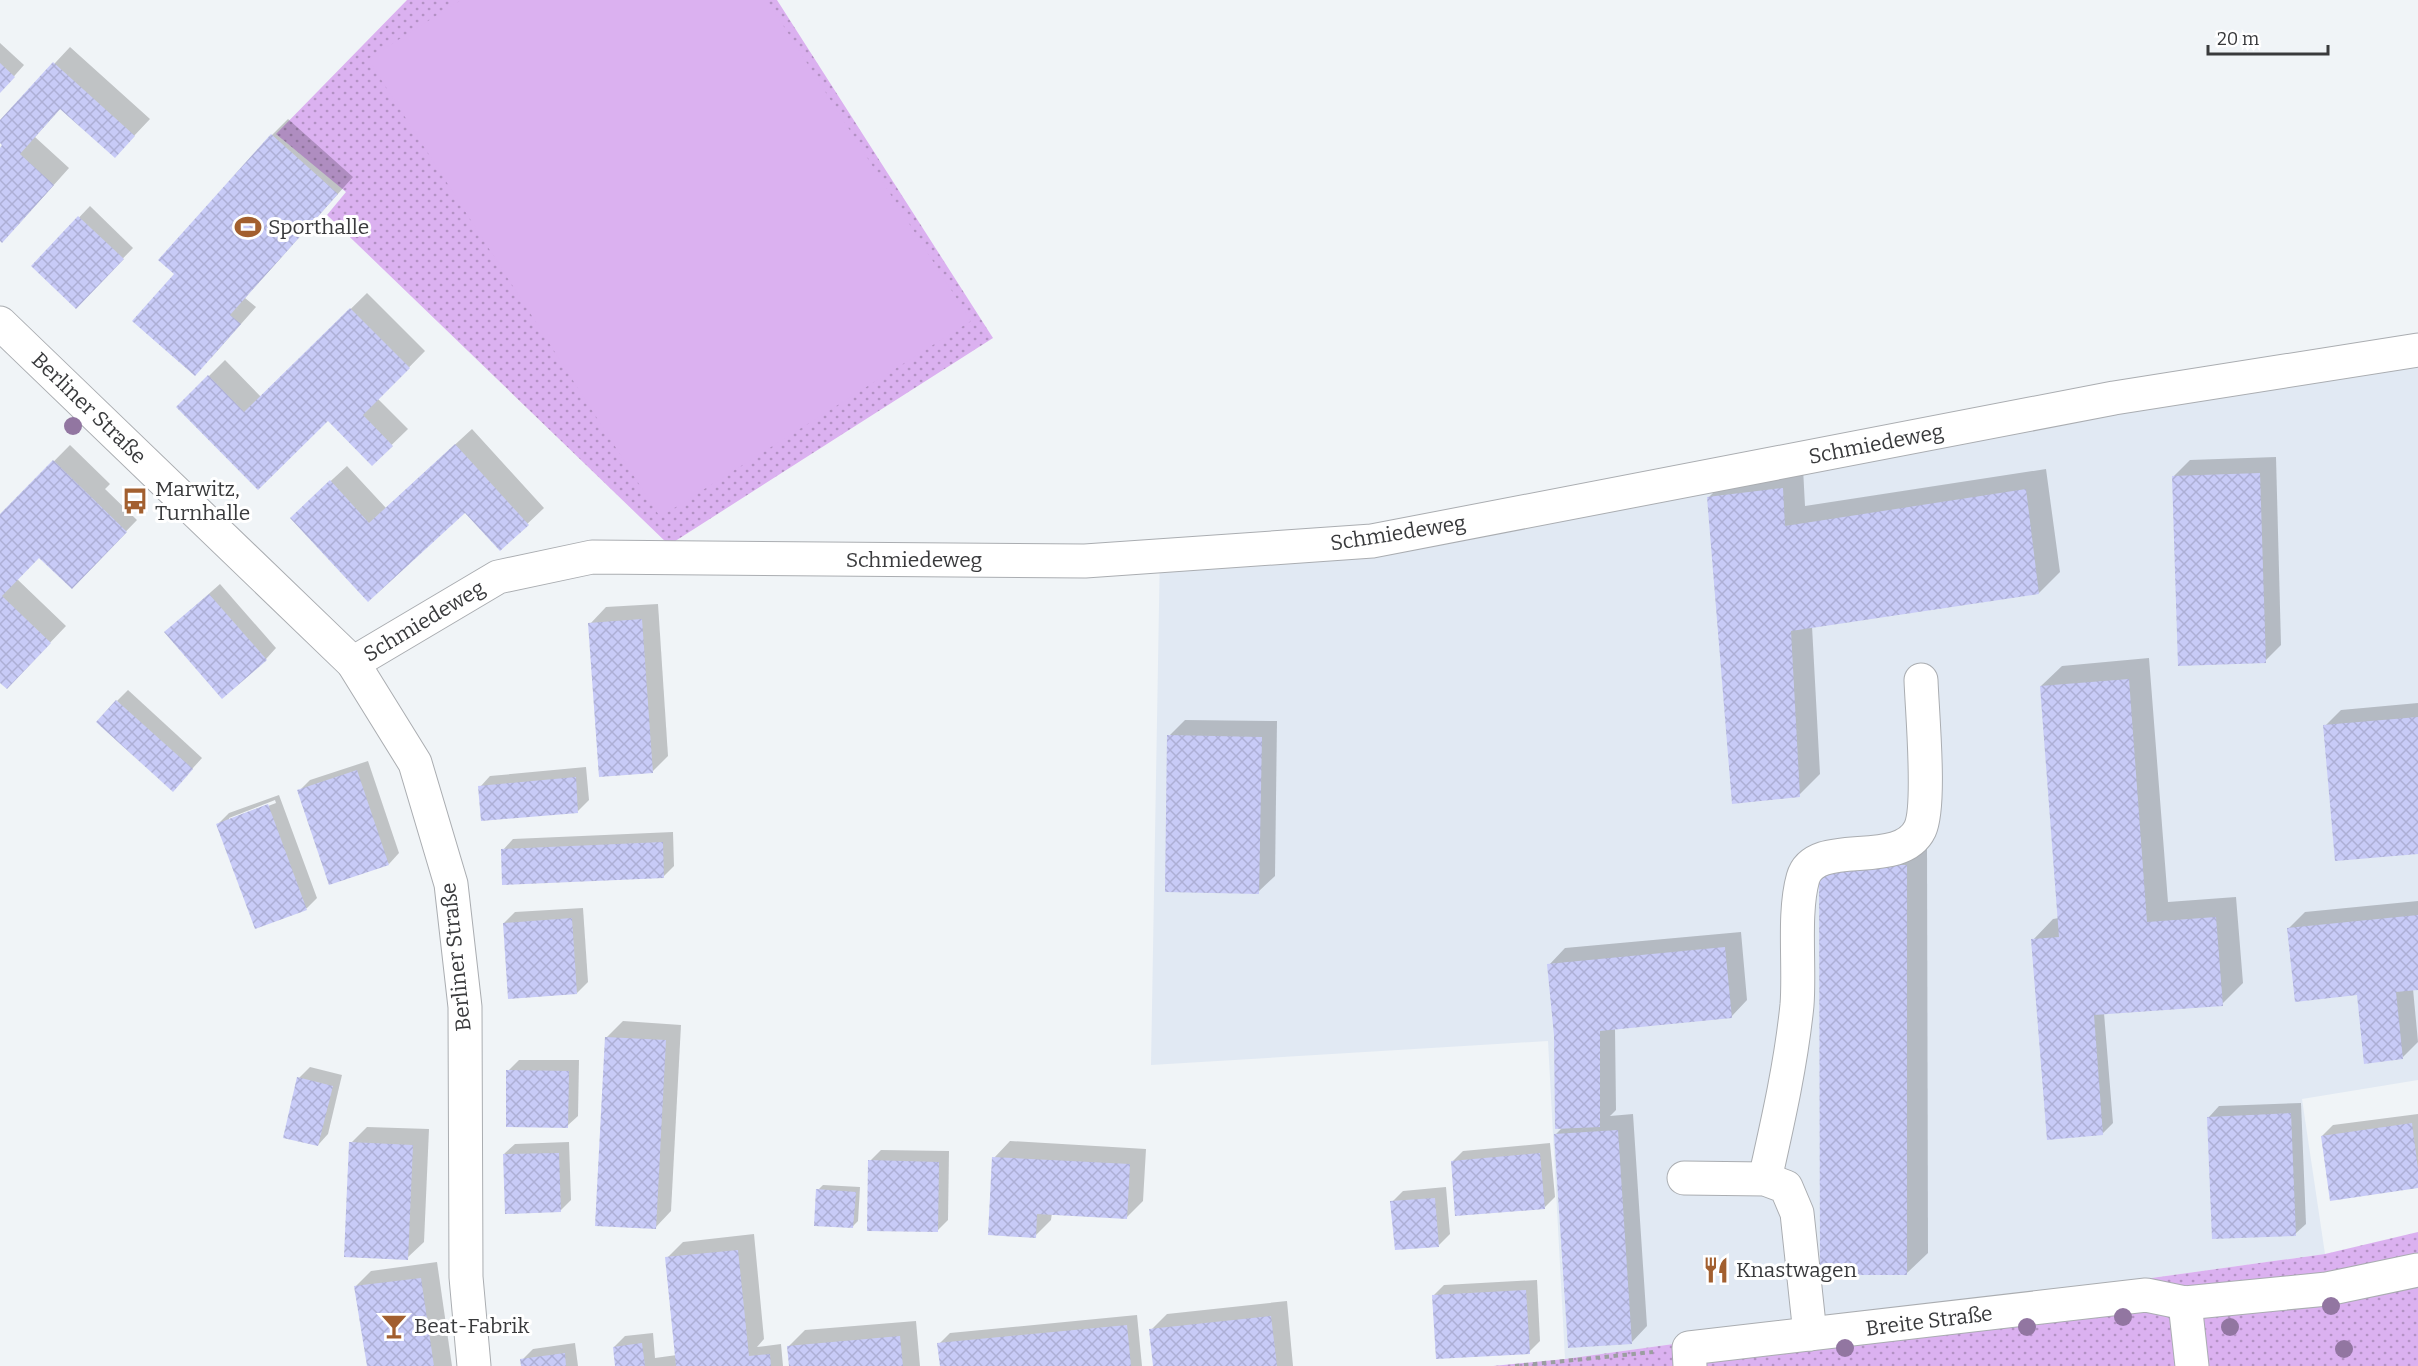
<svg xmlns="http://www.w3.org/2000/svg" width="2418" height="1366" font-family="Bitter,serif">
<defs>
<pattern id="grass-dots" width="8" height="8" patternUnits="userSpaceOnUse" patternTransform="scale(1.5)"><rect width="8" height="8" fill="#dbb1f0"/><path d="M2 2h.1M6 6h.1" fill="none" stroke="#b391c4" stroke-width="1.8" stroke-linecap="round"/></pattern>
<pattern id="building-cross-hatch" width="8" height="8" patternUnits="userSpaceOnUse" patternTransform="scale(1.5)"><rect width="8" height="8" fill="#c8cbf7"/><path d="M0 0l8 8M0 8l8-8" fill="none" stroke="#adafd5"/></pattern>
</defs>
<rect width="100%" height="100%" fill="#f0f4f7"/>
<polygon fill="#e1e9f3" points="2418,336 2418,1080 2302,1099 2325,1254 1565,1359 1548,1041 1151,1065 1160,548 1373,525"/>
<g fill="url(#grass-dots)">
<polygon points="407,0 777,0 993,338 669,545 327,215 346,192 276,134"/>
<polygon points="2418,1232 2418,1366 1493,1366 1565,1359 2325,1254"/>
</g>
<polygon fill="#dbb1f0" points="461,0 767,0 971,321 660,517 368,59"/>
<g fill="#0003" fill-rule="evenodd">
<polygon points="0,43 24,65 0,92"/>
<polygon points="70,47 150,119 115,156 61,108 35,137 69,168 18,225 0,239 0,150 4,145 0,141 0,122"/>
<polygon points="288,119 353,177 245,298 256,307 211,358 176,274 272,135"/>
<polygon points="90,206 133,248 76,307 33,266"/>
<polygon points="367,293 425,351 378,399 408,429 372,464 328,419 178,407 225,360 261,397"/>
<polygon points="472,429 544,508 501,549 465,511 368,600 308,502 347,466 386,508"/>
<polygon points="70,445 110,484 105,489 137,520 72,587 40,556 17,579 66,626 23,671 0,681 0,516"/>
<polygon points="2276,457 2281,645 2265,661 2174,476 2190,460"/>
<polygon points="1803,468 1805,506 2046,469 2060,572 2039,593 1812,626 1820,774 1799,795 1709,497 1730,476"/>
<polygon points="220,584 276,648 266,659 177,622"/>
<polygon points="658,604 668,756 652,772 590,624 606,607"/>
<polygon points="2149,658 2168,902 2236,897 2243,983 2222,1004 2104,1013 2113,1123 2102,1134 2033,940 2053,919 2059,918 2041,686 2062,666"/>
<polygon points="128,690 202,758 183,779 117,701"/>
<polygon points="2418,703 2418,853 2325,726 2341,710"/>
<polygon points="1185,720 1277,721 1275,876 1258,892 1169,736"/>
<polygon points="368,761 399,853 389,864 299,791 310,780"/>
<polygon points="586,767 589,800 578,811 480,787 490,776"/>
<path d="M279,795l38,103 -10,10 -51,19 -38,-103 11,-11zM275,800l1,3 -47,18v-3z"/>
<polygon points="673,832 674,866 663,877 503,850 513,839"/>
<polygon points="1927,845 1928,1253 1907,1273 1820,866"/>
<polygon points="2418,901 2418,988 2413,989 2418,1042 2402,1058 2358,994 2289,928 2305,912"/>
<polygon points="583,908 588,982 577,993 504,923 515,912"/>
<polygon points="1741,932 1747,1000 1731,1017 1615,1028 1616,1110 1610,1116 1633,1114 1647,1326 1631,1343 1556,1134 1563,1127 1549,965 1565,948"/>
<polygon points="623,1021 681,1025 671,1211 655,1228 607,1037"/>
<polygon points="519,1060 579,1060 578,1116 567,1126 508,1071"/>
<polygon points="310,1067 342,1075 328,1134 318,1145 299,1078"/>
<polygon points="2301,1103 2306,1224 2295,1234 2209,1117 2219,1106"/>
<polygon points="2418,1114 2418,1187 2322,1136 2333,1125"/>
<polygon points="367,1127 429,1129 424,1242 407,1258 351,1143"/>
<polygon points="1010,1141 1146,1149 1143,1201 1127,1217 1052,1213 1051,1220 1035,1236 994,1158"/>
<polygon points="569,1142 571,1200 560,1211 504,1154 515,1144"/>
<polygon points="1550,1143 1555,1197 1544,1208 1452,1162 1463,1151"/>
<polygon points="881,1150 949,1151 948,1220 937,1231 870,1161"/>
<polygon points="823,1185 860,1187 858,1221 853,1226 818,1190"/>
<polygon points="1446,1187 1450,1234 1439,1245 1392,1202 1403,1191"/>
<polygon points="754,1234 764,1339 757,1347 781,1344 783,1366 616,1366 614,1347 625,1336 653,1333 655,1358 677,1355 667,1258 683,1242"/>
<polygon points="437,1262 452,1366 368,1366 355,1287 371,1271"/>
<polygon points="1537,1280 1540,1341 1529,1352 1433,1296 1444,1285"/>
<polygon points="1287,1301 1293,1366 1154,1366 1151,1330 1167,1314"/>
<polygon points="1137,1315 1142,1366 941,1366 939,1344 950,1333"/>
<polygon points="916,1321 920,1366 790,1366 789,1346 805,1330"/>
<polygon points="575,1343 578,1366 523,1366 522,1360 533,1349"/>
</g>
<g fill="url(#building-cross-hatch)">
<polygon points="53,62 135,136 115,158 60,109 20,154 54,185 2,243 0,241 0,148 2,145 0,143 0,120"/>
<polygon points="0,63 15,77 0,93"/>
<polygon points="271,134 338,194 230,315 241,324 195,376 132,321 174,274 158,260"/>
<polygon points="78,216 124,259 76,309 31,266"/>
<polygon points="350,308 410,368 363,415 393,446 372,466 328,421 258,490 176,407 208,375 244,412"/>
<polygon points="455,444 529,525 500,551 465,513 368,602 290,518 330,480 369,523"/>
<polygon points="53,460 127,532 72,589 39,558 2,596 51,643 7,689 0,683 0,514"/>
<polygon points="2260,473 2266,663 2178,666 2172,476"/>
<polygon points="1783,488 1785,526 2026,489 2039,594 1791,631 1800,797 1732,804 1707,497"/>
<polygon points="209,594 267,660 222,699 164,632"/>
<polygon points="642,619 653,773 599,777 588,623"/>
<polygon points="2129,679 2147,922 2216,917 2223,1006 2094,1015 2103,1135 2047,1140 2031,939 2059,937 2040,686"/>
<polygon points="116,700 193,769 173,792 96,722"/>
<polygon points="2418,717 2418,854 2335,861 2323,725"/>
<polygon points="1167,735 1262,737 1259,894 1165,892"/>
<polygon points="357,770 389,865 329,885 297,790"/>
<polygon points="576,777 578,813 481,821 478,786"/>
<polygon points="268,804 307,910 255,929 216,824"/>
<polygon points="663,842 664,878 502,885 501,849"/>
<polygon points="1819,865 1907,865 1907,1275 1820,1275"/>
<polygon points="2418,915 2418,990 2396,992 2403,1059 2364,1064 2357,995 2295,1002 2287,928"/>
<polygon points="572,918 577,994 508,999 503,923"/>
<polygon points="1725,947 1732,1018 1600,1031 1600,1127 1555,1129 1554,1035 1547,964"/>
<polygon points="605,1037 666,1040 656,1229 595,1226"/>
<polygon points="506,1070 569,1071 568,1128 506,1127"/>
<polygon points="297,1077 333,1086 318,1146 283,1138"/>
<polygon points="2291,1113 2296,1236 2212,1239 2207,1117"/>
<polygon points="2412,1123 2418,1169 2418,1188 2330,1201 2321,1136"/>
<polygon points="1618,1130 1632,1344 1568,1348 1554,1134"/>
<polygon points="349,1142 413,1145 408,1260 344,1257"/>
<polygon points="559,1153 561,1212 505,1214 503,1154"/>
<polygon points="1540,1153 1545,1209 1455,1216 1451,1161"/>
<polygon points="992,1157 1130,1164 1127,1219 1037,1214 1036,1238 988,1235"/>
<polygon points="868,1160 939,1162 938,1232 867,1231"/>
<polygon points="816,1189 856,1192 853,1228 814,1226"/>
<polygon points="1435,1198 1439,1247 1395,1250 1390,1201"/>
<polygon points="738,1250 749,1356 770,1354 771,1366 676,1366 665,1257"/>
<polygon points="421,1278 434,1366 367,1366 354,1286"/>
<polygon points="1526,1290 1530,1354 1436,1359 1432,1295"/>
<polygon points="1271,1316 1277,1366 1153,1366 1149,1329"/>
<polygon points="1127,1325 1131,1366 940,1366 937,1343"/>
<polygon points="900,1336 903,1366 789,1366 787,1346"/>
<polygon points="642,1343 645,1366 615,1366 613,1347"/>
<polygon points="565,1353 566,1366 521,1366 520,1359"/>
</g>
<g fill="none" stroke-linecap="round" stroke-linejoin="round">
<g stroke="#aaadb1" stroke-width="35">
<g id="minor">
<polyline points="353,663 498,577 592,557 1085,561 1372,541 2114,398 2418,350"/>
<polyline points="1684,1178 1765,1179 1786,1187 1797,1213 1810,1334"/>
<path d="M1765,1179c13,-58 26,-115 32,-174 3,-38 -4,-92 6,-127 12,-42 97,-7 117,-49 11,-24 2,-118 1,-149"/>
<polyline points="2185,1303 2192,1366"/>
<polyline points="1690,1366 1689,1348 2146,1295 2185,1303 2327,1289 2418,1270"/>
</g>
</g>
<g stroke="#aaadb1" stroke-width="35">
<polyline id="major" points="0,323 353,663 415,763 451,884 465,1007 466,1277 474,1366"/>
</g>
<polyline stroke="#9b9ea0" stroke-width="4" stroke-dasharray="4.5 4.5" stroke-linecap="butt" points="1515,1366 1653,1352"/>
<use href="#minor" stroke="#fff" stroke-width="33"/>
<use href="#major" stroke="#fff" stroke-width="33"/>
</g>
<g fill="#9276a1">
<circle cx="73" cy="426" r="9"/>
<circle cx="2331" cy="1306" r="9"/>
<circle cx="2123" cy="1317" r="9"/>
<circle cx="2027" cy="1327" r="9"/>
<circle cx="2230" cy="1327" r="9"/>
<circle cx="1845" cy="1348" r="9"/>
<circle cx="2344" cy="1349" r="9"/>
</g>
<defs>
<g id="stadium-bare" transform="scale(2.07)"><path d="M0-5a6.5 5 0 1 0 0 10a6.5 5 0 1 0 0-10ZM-3.5-1.8h7v3.6h-7Z" fill="#a25f2f" stroke="#fff" stroke-width="2.5" paint-order="stroke"/></g>
<g id="bus-bare" transform="scale(2.07)"><path d="M-5-6H5V4H4V6H2V4H-2V6H-4V4H-5ZM-3.5-4V0h7V-4ZM-3.5 1.2v1.5H-2V1.2ZM2 1.2v1.5H3.5V1.2Z" fill="#a25f2f" stroke="#fff" stroke-width="2.5" paint-order="stroke"/></g>
<g id="restaurant-bare" transform="scale(2.07)"><path d="M-5-6h1v4h1v-4h1v4h1v-4h1v5L-1.5 .5V6h-2V.5L-5-1ZM5-6V6H3V1.5H1.5Q1.5-4 5-6Z" fill="#a25f2f" stroke="#fff" stroke-width="2.5" paint-order="stroke"/></g>
<g id="bar-bare" transform="scale(2.07)"><path d="M-6-5H6L.8 .8V4.5H3.5V6h-7V4.5H-.8V.8Z" fill="#a25f2f" stroke="#fff" stroke-width="2.5" paint-order="stroke"/></g>
</defs>
<g fill-rule="evenodd">
<use href="#stadium-bare" x="248" y="227"/>
<use href="#bus-bare" x="135" y="501"/>
<use href="#restaurant-bare" x="1716" y="1270"/>
<use href="#bar-bare" x="394" y="1326"/>
</g>
<g text-anchor="middle" dominant-baseline="central" stroke-width="6" stroke-linejoin="round" paint-order="stroke">
<g font-size="21" fill="#393a3c" stroke="#fff" text-anchor="start">
<text x="268" y="227">Sporthalle</text>
<text x="155" y="489">Marwitz,<tspan x="155" dy="24">Turnhalle</tspan></text>
<text x="1736" y="1270">Knastwagen</text>
<text x="414" y="1326">Beat-Fabrik</text>
</g>
<g font-size="21" fill="#393a3c" stroke="#fff">
<text transform="translate(89 408) rotate(44)">Berliner Straße</text>
<text transform="translate(1876 444) rotate(-11)">Schmiedeweg</text>
<text transform="translate(1398 533) rotate(-9)">Schmiedeweg</text>
<text x="914" y="560">Schmiedeweg</text>
<text transform="translate(424 621) rotate(-31)">Schmiedeweg</text>
<text transform="translate(456 957) rotate(-96)">Berliner Straße</text>
<text transform="translate(1929 1321) rotate(-7)">Breite Straße</text>
</g>
</g>
<path d="M2208 45v9h120v-9" fill="none" stroke="#393a3c" stroke-width="3"/>
<text x="2217" y="45" font-size="18" fill="#393a3c" stroke="#ffffff" stroke-width="4.5" paint-order="stroke">20 m</text>
</svg>
